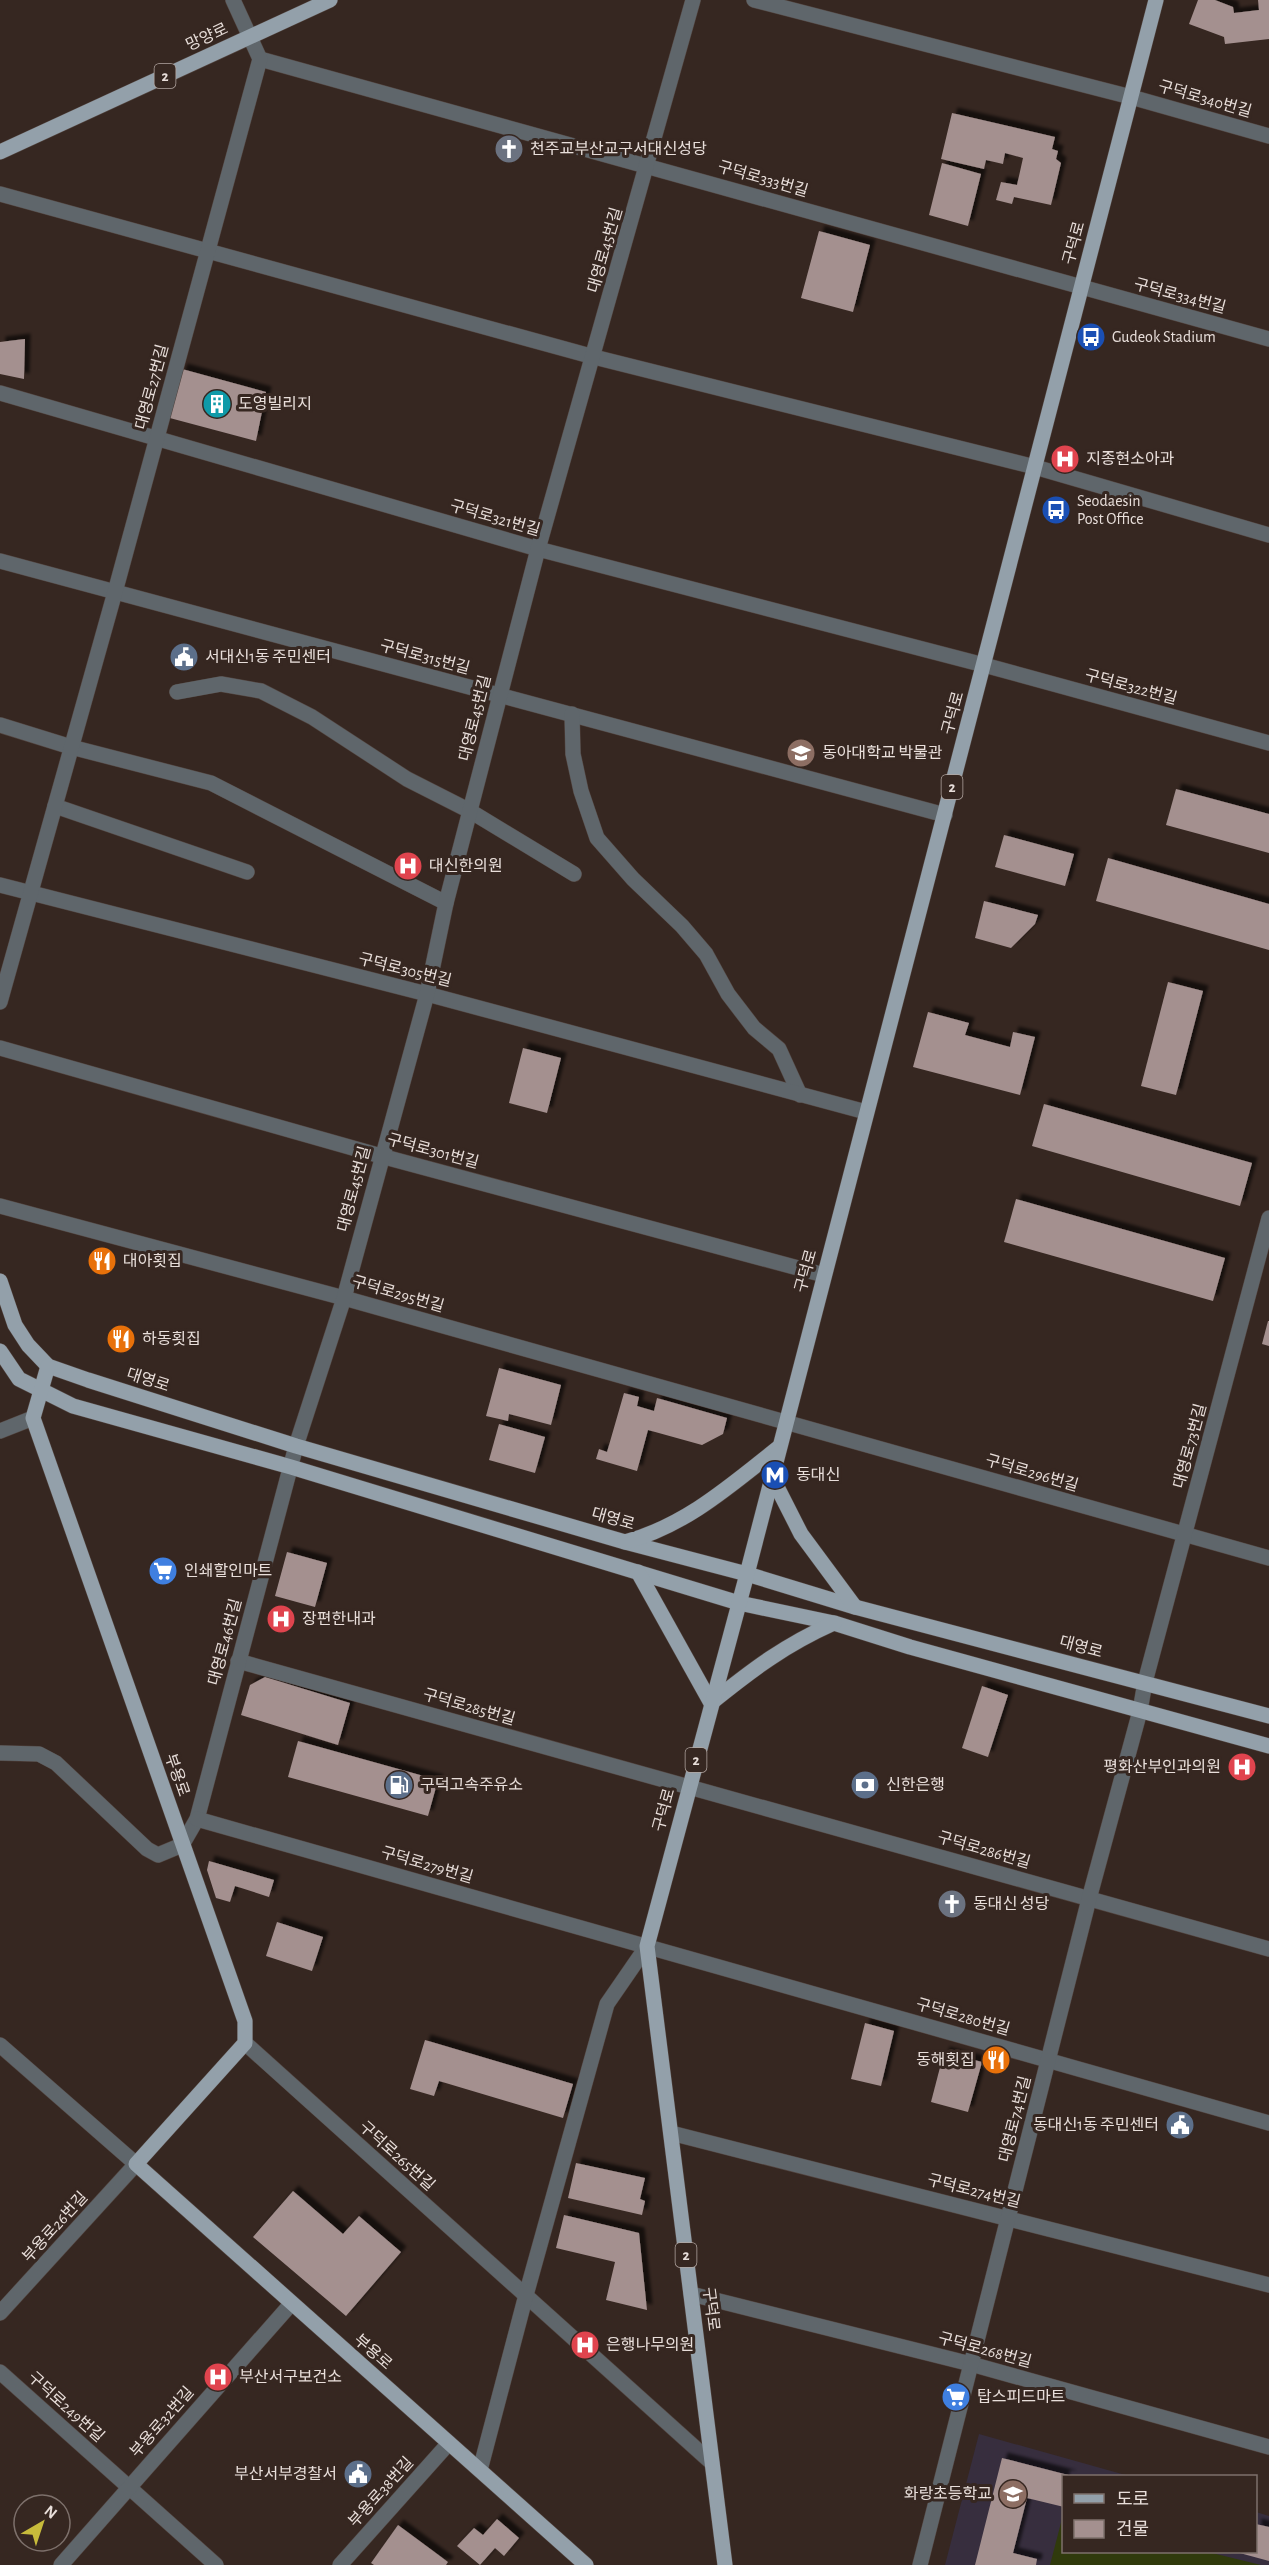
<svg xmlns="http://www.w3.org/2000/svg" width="1269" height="2565" font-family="'Alegreya Sans','Noto Sans KR',sans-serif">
<defs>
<filter id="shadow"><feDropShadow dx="5.5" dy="-5.5" stdDeviation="1.5" flood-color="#0009"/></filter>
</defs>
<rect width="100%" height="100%" fill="#362721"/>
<polygon fill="#372e3e" points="979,2434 1129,2476 1064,2476 1064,2552 1256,2552 1256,2512 1269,2516 1269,2565 945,2565"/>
<polygon fill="#303a0c" points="1063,2515 1064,2552 1208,2552 1261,2565 1050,2565"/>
<g fill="#a4908f" filter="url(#shadow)">
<polygon points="1198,0 1215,0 1233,7 1234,13 1259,10 1258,0 1269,0 1269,39 1225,44 1224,37 1189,24"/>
<polygon points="952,113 1055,137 1052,149 1058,151 1056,159 1061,163 1051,205 1014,197 1012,204 996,200 1001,182 1017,185 1023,158 1005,153 1003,164 986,160 984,169 941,159"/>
<polygon points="942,163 981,174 968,226 929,215"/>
<polygon points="819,231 870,245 853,312 801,298"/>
<polygon points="25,339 24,379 0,374 0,342"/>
<polygon points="182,369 266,392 256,441 166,417"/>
<polygon points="1176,789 1269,814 1269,853 1166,825"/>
<polygon points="1004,835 1074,854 1065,886 995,867"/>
<polygon points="1108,858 1269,904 1269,950 1096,901"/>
<polygon points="984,901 1038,915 1035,924 1011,948 975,938"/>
<polygon points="1168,982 1203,991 1176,1095 1141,1086"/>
<polygon points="928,1012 969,1023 965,1035 1010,1047 1013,1032 1035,1037 1020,1095 913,1067"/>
<polygon points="523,1048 561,1058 547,1113 509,1103"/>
<polygon points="1044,1104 1252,1163 1240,1206 1032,1146"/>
<polygon points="1016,1199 1225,1258 1213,1301 1004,1242"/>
<polygon points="1268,1321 1269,1321 1269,1346 1262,1344"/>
<polygon points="499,1368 561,1385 551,1425 509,1414 508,1421 486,1416"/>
<polygon points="624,1393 639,1397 637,1406 654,1411 657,1398 727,1418 723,1434 702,1445 648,1430 637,1471 596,1459 599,1449 607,1452"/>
<polygon points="499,1424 545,1437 535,1473 489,1460"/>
<polygon points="287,1552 327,1563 315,1607 275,1596"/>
<polygon points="265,1677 350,1703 338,1745 241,1715 250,1685"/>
<polygon points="982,1686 1008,1695 988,1757 962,1748"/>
<polygon points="298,1741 438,1780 428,1816 288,1777"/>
<polygon points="209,1861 274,1880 269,1897 235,1886 230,1902 216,1898 207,1870"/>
<polygon points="277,1922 323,1937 312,1971 266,1956"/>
<polygon points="865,2023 894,2031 881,2086 851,2079"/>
<polygon points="425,2040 573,2084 563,2118 439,2081 434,2096 410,2089"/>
<polygon points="944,2052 982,2062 968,2112 931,2102"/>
<polygon points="576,2163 645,2178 640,2199 645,2201 642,2215 568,2198"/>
<polygon points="293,2191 343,2234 359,2216 401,2252 346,2316 253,2237"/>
<polygon points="564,2215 639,2233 647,2310 606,2300 615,2262 556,2248"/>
<polygon points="1002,2458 1072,2476 1064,2476 1064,2507 1027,2498 1013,2553 1037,2559 1036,2565 975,2565"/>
<polygon points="497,2519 519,2538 504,2556 495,2548 480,2565 457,2546 474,2528 483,2535"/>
<polygon points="1256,2524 1269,2527 1269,2561 1236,2552 1256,2552"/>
<polygon points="398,2525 448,2562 446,2565 374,2565 371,2563"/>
</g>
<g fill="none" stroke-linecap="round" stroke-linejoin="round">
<g stroke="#52443f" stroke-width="16">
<g id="minor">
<polyline points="754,0 1131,97 1269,136"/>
<polyline points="260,59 1269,339"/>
<polyline points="0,194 594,357 1035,467 1269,535"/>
<polyline points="0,393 538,549 984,665 1269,743"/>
<polyline points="0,561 945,815"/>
<polyline points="177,692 221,684 261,691 312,717 407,779 470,811 574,874"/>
<polyline points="572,714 573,754 581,791 597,838 633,879 682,926 706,954 728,994 754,1028 779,1049 800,1095"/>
<polyline points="0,725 71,747 211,783 446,903"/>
<polyline points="55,806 247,872"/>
<polyline points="0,885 427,994 866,1112"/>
<polyline points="0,1002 115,592 260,59 233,0"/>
<polyline points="0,1048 381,1156 824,1275"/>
<polyline points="0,1206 344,1298 1269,1558"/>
<polyline points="0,1431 33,1418"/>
<polyline points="238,1661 1269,1949"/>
<polyline points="1,1753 39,1754 56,1763 147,1849 158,1855 182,1845 197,1819 296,1446 344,1298 427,994 446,903 538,549 693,0"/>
<polyline points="197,1819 1269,2123"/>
<polyline points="245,2043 712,2463"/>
<polyline points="0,2045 136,2164 0,2313"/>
<polyline points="671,2133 1269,2285"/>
<polyline points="691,2294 971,2364 1269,2447"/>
<polyline points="0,2372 216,2565"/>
<polyline points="480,2470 526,2295 607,2004 647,1946"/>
<polyline points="61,2565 291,2304"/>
<polyline points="340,2565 449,2443"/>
<polyline points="920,2565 1089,1899 1140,1711 1145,1682 1269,1218"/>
</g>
</g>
<g stroke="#52443f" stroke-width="16">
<g id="major">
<polyline points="0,152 330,0"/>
<polyline points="0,1281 15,1325 28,1345 48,1366 88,1380 296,1446 625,1542 747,1574 855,1607 1269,1716"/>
<polyline points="0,1351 19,1379 73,1406 291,1467 739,1603 834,1623 910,1647 1269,1746"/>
<polyline points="48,1366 33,1418 245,2021 245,2043 136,2164 586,2565"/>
<polyline points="771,1475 801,1534 855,1607"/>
<path d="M625,1542c60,-16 105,-56 153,-94"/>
<path d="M638,1572l73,131c42,-34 74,-58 123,-80"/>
<polyline points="725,2565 647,1946 747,1574 1156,0"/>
</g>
</g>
<use href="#minor" stroke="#5f666b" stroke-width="15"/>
<use href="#major" stroke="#93a0aa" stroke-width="15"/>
</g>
<defs>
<g id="church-disc" transform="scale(1.5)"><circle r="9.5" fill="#6b7280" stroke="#362721"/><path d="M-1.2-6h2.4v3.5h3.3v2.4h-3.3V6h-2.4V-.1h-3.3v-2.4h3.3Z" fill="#fff"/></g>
<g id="bus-disc" transform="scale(1.5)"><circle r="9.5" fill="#1a4fb4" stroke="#362721"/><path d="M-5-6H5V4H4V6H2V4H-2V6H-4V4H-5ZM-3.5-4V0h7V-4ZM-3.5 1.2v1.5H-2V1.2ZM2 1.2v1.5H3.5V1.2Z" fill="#fff"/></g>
<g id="building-disc" transform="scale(1.5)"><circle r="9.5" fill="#0f9aa8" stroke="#362721"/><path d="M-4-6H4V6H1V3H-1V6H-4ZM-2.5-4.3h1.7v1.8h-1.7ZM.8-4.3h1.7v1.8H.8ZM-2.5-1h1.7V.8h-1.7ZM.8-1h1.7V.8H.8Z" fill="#fff"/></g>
<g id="hospital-disc" transform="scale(1.5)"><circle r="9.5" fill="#e0444e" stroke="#362721"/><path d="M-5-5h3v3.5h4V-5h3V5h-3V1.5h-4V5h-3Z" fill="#fff"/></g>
<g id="civic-disc" transform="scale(1.5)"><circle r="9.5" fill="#5c6f8a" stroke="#362721"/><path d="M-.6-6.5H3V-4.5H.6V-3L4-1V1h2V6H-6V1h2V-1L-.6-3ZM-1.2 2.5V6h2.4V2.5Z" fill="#fff"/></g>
<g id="university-disc" transform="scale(1.5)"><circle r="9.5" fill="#8d6e63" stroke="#362721"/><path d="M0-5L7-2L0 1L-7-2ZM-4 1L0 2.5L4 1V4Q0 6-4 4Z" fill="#fff"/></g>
<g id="restaurant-disc" transform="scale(1.5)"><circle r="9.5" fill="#e8710a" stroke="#362721"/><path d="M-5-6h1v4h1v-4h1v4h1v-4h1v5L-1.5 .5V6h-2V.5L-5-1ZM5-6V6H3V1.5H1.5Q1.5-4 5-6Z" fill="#fff"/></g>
<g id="metro-disc" transform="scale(1.5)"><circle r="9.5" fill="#1a4fb4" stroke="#362721"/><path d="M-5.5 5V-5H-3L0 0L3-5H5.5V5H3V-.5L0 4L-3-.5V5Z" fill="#fff"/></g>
<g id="supermarket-disc" transform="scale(1.5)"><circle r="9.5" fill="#3f7fe0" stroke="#362721"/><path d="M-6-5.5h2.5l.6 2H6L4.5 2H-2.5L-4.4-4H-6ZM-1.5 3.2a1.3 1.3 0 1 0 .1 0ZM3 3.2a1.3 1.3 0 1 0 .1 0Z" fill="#fff"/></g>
<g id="fuel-disc" transform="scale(1.5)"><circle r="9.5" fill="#5c6f8a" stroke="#362721"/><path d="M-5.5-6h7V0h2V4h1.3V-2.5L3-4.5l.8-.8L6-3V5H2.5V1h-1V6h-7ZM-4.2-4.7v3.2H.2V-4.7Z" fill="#fff"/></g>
<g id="bank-disc" transform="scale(1.5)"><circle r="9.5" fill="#5c6f8a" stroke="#362721"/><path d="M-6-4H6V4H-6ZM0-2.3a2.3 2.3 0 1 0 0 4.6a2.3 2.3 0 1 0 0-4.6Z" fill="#fff"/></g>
<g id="school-disc" transform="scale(1.5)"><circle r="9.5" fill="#8d6e63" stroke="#362721"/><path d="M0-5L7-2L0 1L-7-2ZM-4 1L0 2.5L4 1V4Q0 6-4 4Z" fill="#fff"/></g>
</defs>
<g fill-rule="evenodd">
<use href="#church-disc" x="509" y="149"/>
<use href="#bus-disc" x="1091" y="337"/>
<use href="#building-disc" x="217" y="404"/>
<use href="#hospital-disc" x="1065" y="459"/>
<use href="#bus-disc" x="1056" y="510"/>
<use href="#civic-disc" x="184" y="657"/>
<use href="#university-disc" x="801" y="753"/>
<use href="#hospital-disc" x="408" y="866"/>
<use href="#restaurant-disc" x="102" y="1261"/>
<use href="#restaurant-disc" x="121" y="1339"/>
<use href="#metro-disc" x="775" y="1475"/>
<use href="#supermarket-disc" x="163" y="1571"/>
<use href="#hospital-disc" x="281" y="1619"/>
<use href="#hospital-disc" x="1242" y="1767"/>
<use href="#fuel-disc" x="399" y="1785"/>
<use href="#bank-disc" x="865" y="1785"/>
<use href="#church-disc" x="952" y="1904"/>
<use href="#restaurant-disc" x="996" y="2060"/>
<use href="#civic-disc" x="1180" y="2125"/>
<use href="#hospital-disc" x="585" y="2345"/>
<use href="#hospital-disc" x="218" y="2377"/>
<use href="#supermarket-disc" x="956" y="2397"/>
<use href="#civic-disc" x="358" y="2474"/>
<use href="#school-disc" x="1013" y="2494"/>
</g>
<g text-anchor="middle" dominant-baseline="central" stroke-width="6" stroke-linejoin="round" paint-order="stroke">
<g fill="#362721" stroke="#b3a7a2" stroke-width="1.5">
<rect x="154.5" y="64" width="21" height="24" rx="4.5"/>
<rect x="941.5" y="775" width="21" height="24" rx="4.5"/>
<rect x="685.5" y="1748" width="21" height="24" rx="4.5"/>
<rect x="675.5" y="2243" width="21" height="24" rx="4.5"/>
</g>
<g font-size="15" font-weight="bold" fill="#e8deda">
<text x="165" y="76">2</text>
<text x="952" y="787">2</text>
<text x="696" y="1760">2</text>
<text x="686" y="2255">2</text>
</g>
<g font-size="16" fill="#e8deda" stroke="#362721">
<text transform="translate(207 37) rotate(-25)">망양로</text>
<text transform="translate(1205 99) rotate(16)">구덕로340번길</text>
<text transform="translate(763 179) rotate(16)">구덕로333번길</text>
<text transform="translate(1074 243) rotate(-75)">구덕로</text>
<text transform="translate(605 250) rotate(-74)">대영로45번길</text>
<text transform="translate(1180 296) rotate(15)">구덕로334번길</text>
<text transform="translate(152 387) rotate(-75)">대영로27번길</text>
<text transform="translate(495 518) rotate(16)">구덕로321번길</text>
<text transform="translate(425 657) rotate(15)">구덕로315번길</text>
<text transform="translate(1131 687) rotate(15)">구덕로322번길</text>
<text transform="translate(953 713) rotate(-75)">구덕로</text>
<text transform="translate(475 718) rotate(-76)">대영로45번길</text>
<text transform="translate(405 970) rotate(14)">구덕로305번길</text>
<text transform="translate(433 1151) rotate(15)">구덕로301번길</text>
<text transform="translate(354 1189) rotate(-75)">대영로45번길</text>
<text transform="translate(806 1271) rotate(-75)">구덕로</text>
<text transform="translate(398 1294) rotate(16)">구덕로295번길</text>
<text transform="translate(148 1380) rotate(18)">대영로</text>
<text transform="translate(1190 1446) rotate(-75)">대영로73번길</text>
<text transform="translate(1032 1473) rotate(16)">구덕로296번길</text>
<text transform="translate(613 1519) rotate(16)">대영로</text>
<text transform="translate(225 1642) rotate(-75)">대영로46번길</text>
<text transform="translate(1081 1647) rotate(15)">대영로</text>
<text transform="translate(469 1707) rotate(16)">구덕로285번길</text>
<text transform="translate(177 1775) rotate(71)">부용로</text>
<text transform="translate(664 1810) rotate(-75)">구덕로</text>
<text transform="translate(984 1850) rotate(16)">구덕로286번길</text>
<text transform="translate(427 1865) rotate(16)">구덕로279번길</text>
<text transform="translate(963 2017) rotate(16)">구덕로280번길</text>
<text transform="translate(1015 2119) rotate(-76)">대영로74번길</text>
<text transform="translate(397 2156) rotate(42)">구덕로265번길</text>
<text transform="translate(974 2191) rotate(14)">구덕로274번길</text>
<text transform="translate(55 2227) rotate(-48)">부용로26번길</text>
<text transform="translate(711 2309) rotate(83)">구덕로</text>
<text transform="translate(985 2350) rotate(15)">구덕로268번길</text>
<text transform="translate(373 2352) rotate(41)">부용로</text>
<text transform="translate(66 2407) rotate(42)">구덕로249번길</text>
<text transform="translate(162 2422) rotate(-49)">부용로32번길</text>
<text transform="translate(381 2492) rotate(-48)">부용로38번길</text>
</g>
<g font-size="16" fill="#e8deda" stroke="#362721" text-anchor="start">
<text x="530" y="149">천주교부산교구서대신성당</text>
<text x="1112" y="337">Gudeok Stadium</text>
<text x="238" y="404">도영빌리지</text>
<text x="1086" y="459">지종현소아과</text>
<text x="1077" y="501">Seodaesin<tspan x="1077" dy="18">Post Office</tspan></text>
<text x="205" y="657">서대신1동 주민센터</text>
<text x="822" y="753">동아대학교 박물관</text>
<text x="429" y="866">대신한의원</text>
<text x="123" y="1261">대아횟집</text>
<text x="142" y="1339">하동횟집</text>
<text x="796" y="1475">동대신</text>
<text x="184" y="1571">인쇄할인마트</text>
<text x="302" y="1619">장편한내과</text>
<text x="1221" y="1767" text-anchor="end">평화산부인과의원</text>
<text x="420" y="1785">구덕고속주유소</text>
<text x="886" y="1785">신한은행</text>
<text x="973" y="1904">동대신 성당</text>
<text x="975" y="2060" text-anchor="end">동해횟집</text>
<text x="1159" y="2125" text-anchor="end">동대신1동 주민센터</text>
<text x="606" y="2345">은행나무의원</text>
<text x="239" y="2377">부산서구보건소</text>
<text x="977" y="2397">탑스피드마트</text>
<text x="337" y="2474" text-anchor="end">부산서부경찰서</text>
<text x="992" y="2494" text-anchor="end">화랑초등학교</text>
</g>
</g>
<rect x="1062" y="2475" width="195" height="78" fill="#362721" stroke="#7d706b" stroke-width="1.5"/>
<rect x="1074" y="2494" width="30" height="9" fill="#93a0aa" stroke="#7d706b" stroke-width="1.5"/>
<text x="1116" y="2505" font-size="18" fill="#e8deda">도로</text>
<rect x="1074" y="2520" width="30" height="18" fill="#a4908f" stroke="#7d706b" stroke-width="1.5"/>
<text x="1116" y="2535" font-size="18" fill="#e8deda">건물</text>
<g transform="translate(42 2523) rotate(39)"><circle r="28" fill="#362721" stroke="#7d706b" stroke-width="1.5"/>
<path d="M0-4.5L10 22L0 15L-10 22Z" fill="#c7bb3b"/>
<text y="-9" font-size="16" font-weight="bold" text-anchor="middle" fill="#e8deda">N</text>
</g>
</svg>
